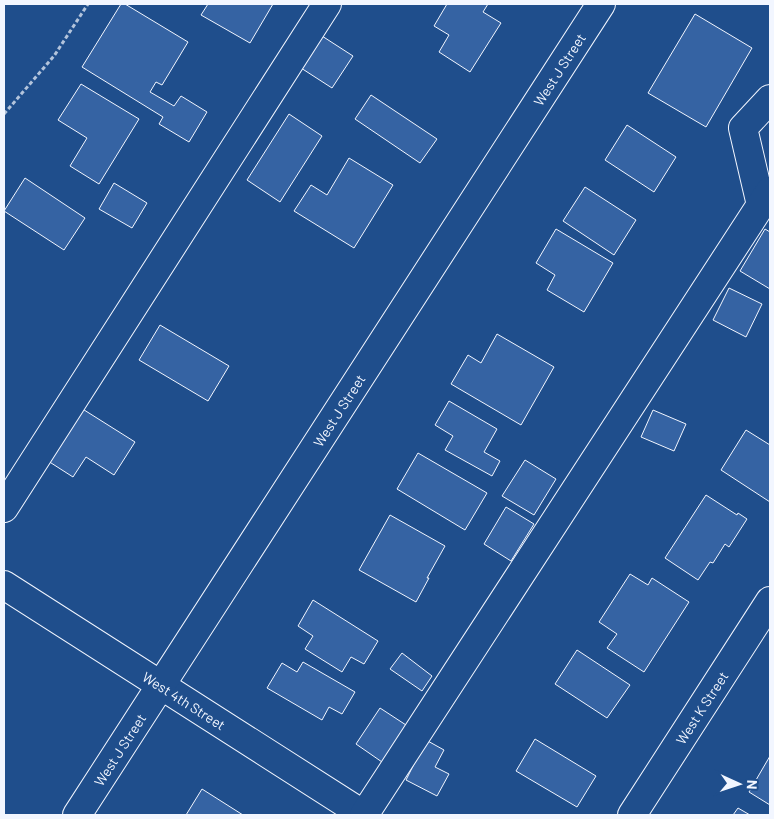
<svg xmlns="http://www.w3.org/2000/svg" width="774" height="819" font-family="Barlow,sans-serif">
<rect width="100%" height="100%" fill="#1f4e8c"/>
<g fill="#3563a3" stroke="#f2f6ff">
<polygon points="121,4 125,4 188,42 162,85 156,82 150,92 174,106 181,96 207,112 189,142 159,124 163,117 82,67"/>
<polygon points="208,4 273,4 250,43 201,15"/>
<polygon points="447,4 488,4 483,12 501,23 470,72 439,52 449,35 434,26"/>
<polygon points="695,14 752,48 706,127 648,93"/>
<polygon points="322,36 353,56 332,88 301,68"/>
<polygon points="81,84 139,119 99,184 70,166 87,138 58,120"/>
<polygon points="371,95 437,139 420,163 355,119"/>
<polygon points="289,114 322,136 280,202 247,180"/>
<polygon points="627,125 676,157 654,192 605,160"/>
<polygon points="349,158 393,185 354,248 294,211 311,185 327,195"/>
<polygon points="25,178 85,218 64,250 4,211"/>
<polygon points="114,183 147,203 132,228 99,209"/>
<polygon points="585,187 636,220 614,255 563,221"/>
<polygon points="556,229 613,263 584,312 547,290 555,275 536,263"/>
<polygon points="765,229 770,232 770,289 740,271"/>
<polygon points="729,288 762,304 746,337 713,320"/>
<polygon points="160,325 229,366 208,401 139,360"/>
<polygon points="497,334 554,367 521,425 451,384 468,355 481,363"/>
<polygon points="449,401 497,429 484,452 500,461 492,476 445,450 453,436 435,425"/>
<polygon points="81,408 135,442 114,475 86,457 73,477 48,461"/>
<polygon points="653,410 686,424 674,451 641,437"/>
<polygon points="746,430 770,445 770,502 721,470"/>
<polygon points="418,453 487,493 465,530 397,489"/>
<polygon points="525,460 556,479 534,515 502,496"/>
<polygon points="706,495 737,515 738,513 747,519 729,547 725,544 713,563 710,562 698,580 665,558"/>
<polygon points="506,507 534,524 511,561 484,544"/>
<polygon points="390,515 445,546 427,578 429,578 416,602 359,570"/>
<polygon points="630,574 648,585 652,578 689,602 644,672 607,648 617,634 599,622"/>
<polygon points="313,600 378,641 364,664 351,657 342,672 305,649 313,636 298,626"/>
<polygon points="577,650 630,685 607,718 555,684"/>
<polygon points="402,653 432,676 422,691 390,669"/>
<polygon points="303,662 355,692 342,714 329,707 322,720 267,688 282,663 297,672"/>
<polygon points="380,708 406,725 382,762 356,744"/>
<polygon points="535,739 596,776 577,807 516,771"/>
<polygon points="426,740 444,750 435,767 449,774 437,796 406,780"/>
<polygon points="770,756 770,805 749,792"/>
<polygon points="202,789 243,815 186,815"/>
<polygon points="738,808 750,815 733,815"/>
</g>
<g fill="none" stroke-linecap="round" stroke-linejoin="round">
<g stroke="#f2f6ff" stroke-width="30">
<g id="minor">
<polyline points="761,205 743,128 770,99"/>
<polyline points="4,508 327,4"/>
<path id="s1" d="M4,585l360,230"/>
<path id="s2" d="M77,815l524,-811"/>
<polyline points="364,815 770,191"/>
<path id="s3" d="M632,815l138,-214"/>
</g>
</g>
<polyline stroke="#b3c4dc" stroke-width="3" stroke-dasharray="4 2.5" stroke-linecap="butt" points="4,114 54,56 88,4"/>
<use href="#minor" stroke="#1f4e8c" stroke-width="28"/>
</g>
<g text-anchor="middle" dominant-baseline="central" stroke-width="4" stroke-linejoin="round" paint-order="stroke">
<g font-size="14" fill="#f2f6ff" stroke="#1f4e8c">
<text stroke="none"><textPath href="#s2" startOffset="888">West J Street</textPath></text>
<text stroke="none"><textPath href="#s2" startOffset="482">West J Street</textPath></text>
<text stroke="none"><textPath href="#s1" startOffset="214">West 4th Street</textPath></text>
<text stroke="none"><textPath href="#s3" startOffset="128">West K Street</textPath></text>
<text stroke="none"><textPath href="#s2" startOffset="78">West J Street</textPath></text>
</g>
</g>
<rect width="774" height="819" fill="none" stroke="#f2f6ff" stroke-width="10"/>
<g transform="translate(739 784) rotate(93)" stroke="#1f4e8c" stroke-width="4" paint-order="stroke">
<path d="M0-4L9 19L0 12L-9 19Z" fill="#f2f6ff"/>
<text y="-8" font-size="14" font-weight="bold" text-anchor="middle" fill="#f2f6ff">N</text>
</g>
</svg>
